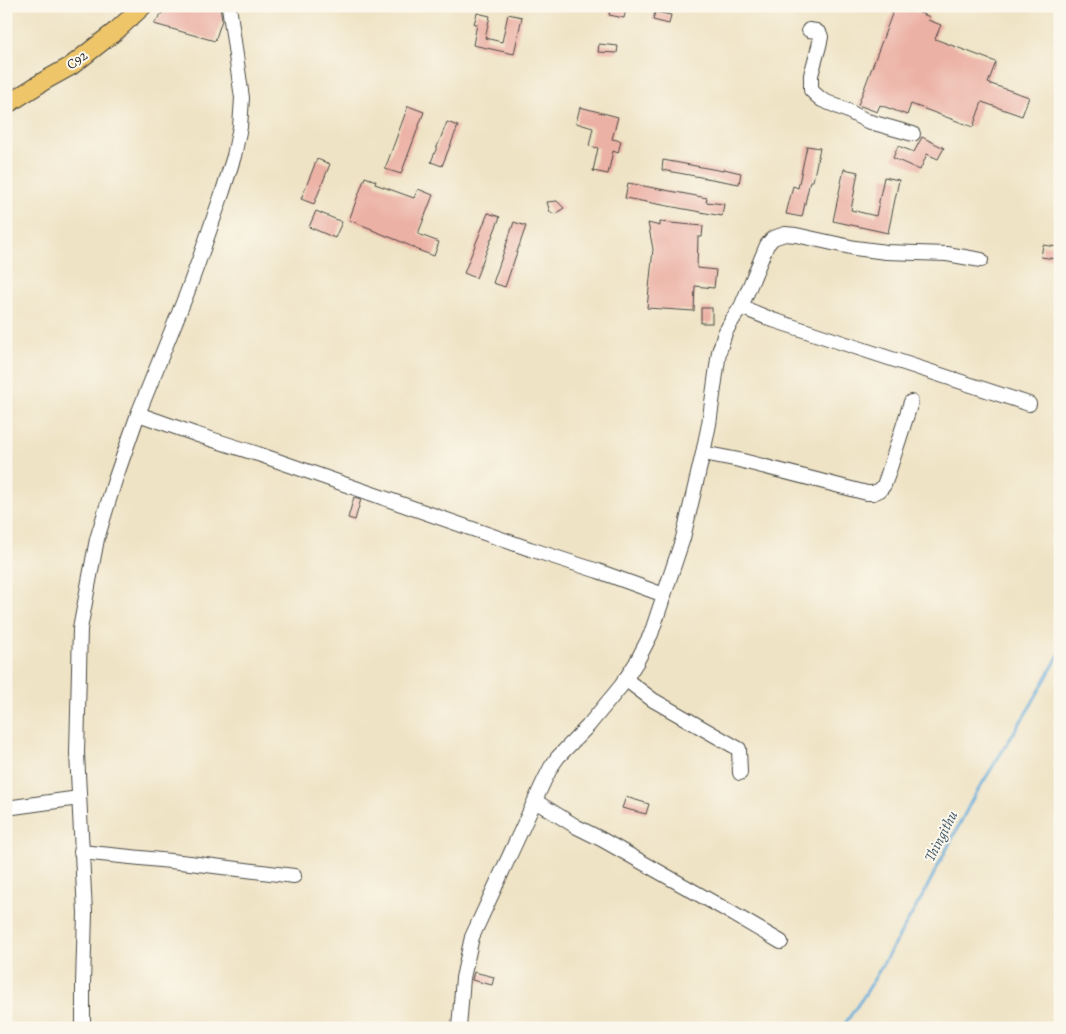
<svg xmlns="http://www.w3.org/2000/svg" width="1066" height="1034" font-family="Alegreya,serif">
<rect width="100%" height="100%" fill="#fbf7ec"/>
<filter id="ink" filterUnits="userSpaceOnUse"><feTurbulence type="fractalNoise" baseFrequency=".02" numOctaves="2"/><feDisplacementMap in="SourceGraphic" scale="10" xChannelSelector="R" yChannelSelector="G"/><feConvolveMatrix kernelMatrix="1 2 1 2 8 2 1 2 1" color-interpolation-filters="sRGB"/></filter>
<filter id="wash" filterUnits="userSpaceOnUse"><feTurbulence type="fractalNoise" baseFrequency=".0096" numOctaves="4" result="noise"/><feDisplacementMap in="SourceGraphic" scale="20" xChannelSelector="R" yChannelSelector="G"/><feGaussianBlur stdDeviation="1.12" result="paint"/><feColorMatrix in="noise" values="0 0 0 0 0 0 0 0 0 0 0 0 0 0 0 0 0 1.4 0 .05"/><feComposite in="paint" operator="in"/></filter>
<g filter="url(#wash)">
<rect width="100%" height="100%" fill="#efe3c5"/>
<g fill="none" stroke-linecap="round" stroke-linejoin="round">
<polyline stroke="#61a9d8" stroke-width="3" points="842,1028 866,993 922,897 972,800 1031,705 1060,653"/>
</g>
<g id="blocks">
<g fill="#ecb1a5">
<polygon points="167,6 220,6 222,20 215,41 154,24"/>
<polygon points="611,6 626,9 624,18 609,15"/>
<polygon points="895,6 902,6 930,17 928,20 941,25 935,39 996,62 988,83 1029,97 1022,116 982,102 973,127 911,104 907,115 880,105 877,112 858,105"/>
<polygon points="655,12 671,15 669,24 653,20"/>
<polygon points="477,13 490,16 485,38 502,42 508,14 522,17 514,54 473,45 477,24 474,24"/>
<polygon points="599,44 618,46 617,53 598,52"/>
<polygon points="408,106 424,112 401,174 385,169"/>
<polygon points="580,107 618,117 612,139 621,141 618,153 613,151 608,174 593,171 598,148 589,146 593,128 576,123"/>
<polygon points="447,122 458,126 442,166 431,162"/>
<polygon points="922,137 944,148 938,159 927,154 920,170 893,158 898,146 914,152"/>
<polygon points="807,146 820,148 813,181 810,181 802,217 786,214 793,186 798,188"/>
<polygon points="317,159 330,164 314,204 301,199"/>
<polygon points="663,160 723,171 724,169 741,173 739,184 662,170"/>
<polygon points="844,169 858,172 851,210 876,216 884,177 899,180 888,233 833,221"/>
<polygon points="365,177 376,181 375,184 414,198 418,189 433,195 418,234 439,242 434,256 415,249 415,248 397,240 372,230 372,229 349,220"/>
<polygon points="628,183 707,198 706,202 724,204 722,216 625,198"/>
<polygon points="557,201 564,208 555,214 550,212 547,202"/>
<polygon points="316,211 342,222 335,238 309,227"/>
<polygon points="488,213 500,217 476,278 464,273"/>
<polygon points="514,222 526,226 505,287 493,283"/>
<polygon points="660,222 703,226 702,237 698,237 697,268 716,270 714,288 695,286 694,311 647,308 653,249 648,223 660,226"/>
<polygon points="1043,245 1058,247 1056,259 1041,257"/>
<rect x="701" y="308" width="11" height="15"/>
<polygon points="354,497 361,499 355,520 348,518"/>
<polygon points="626,797 649,804 646,814 622,808"/>
<polygon points="474,972 494,977 492,985 472,980"/>
</g>
</g>
</g>
<g filter="url(#ink)">
<use href="#blocks" fill-opacity="0" stroke="#484742" stroke-width="1"/>
<g fill="none" stroke-linecap="round" stroke-linejoin="round">
<g stroke="#484742" stroke-width="16">
<g id="minor">
<polyline points="809,30 816,31 820,34 821,37 819,46 811,75 811,90 816,95 822,100 848,111 867,121 913,134"/>
<polyline points="741,307 773,320 1029,404"/>
<polyline points="138,414 195,434 258,454 530,549 598,571 664,595 683,538 703,453 709,424 719,352 725,333 731,322 741,307 767,245 773,238 785,234 796,235 855,248 886,252 947,254 981,260"/>
<polyline points="703,453 739,460 867,493 873,493 880,490 884,485 887,477 911,402"/>
<polyline points="625,679 653,700 739,749 740,773"/>
<polyline points="535,801 577,827 601,839 723,908 781,942"/>
<polyline points="6,808 79,798"/>
<polyline points="81,852 190,863 294,876"/>
<polyline points="83,1028 83,984 85,913 77,753 80,629 97,539 115,480 138,414 187,293 203,249 223,191 234,156 240,127 242,98 229,6"/>
<polyline points="459,1028 463,978 472,937 544,781 551,767 558,757 588,726 621,686 636,663 651,634 664,595"/>
</g>
</g>
<g stroke="#484742" stroke-width="20">
<polyline id="major" points="6,105 44,81 71,66 117,30 143,6"/>
</g>
<use href="#minor" stroke="#fff" stroke-width="14"/>
<use href="#major" stroke="#eec569" stroke-width="18"/>
</g>
</g>
<g text-anchor="middle" dominant-baseline="central" stroke-width="4" stroke-linejoin="round" paint-order="stroke">
<g font-size="14" fill="#2b2b2b" stroke="#fbf7ec">
<text transform="translate(77 60) rotate(-35)">C92</text>
</g>
<g font-size="15" font-style="italic" fill="#3e5768" stroke="#fbf7ec">
<text transform="translate(941 836) rotate(-63)">Thingithu</text>
</g>
</g>
<rect width="1066" height="1034" fill="none" stroke="#fbf7ec" stroke-width="25"/>
</svg>
